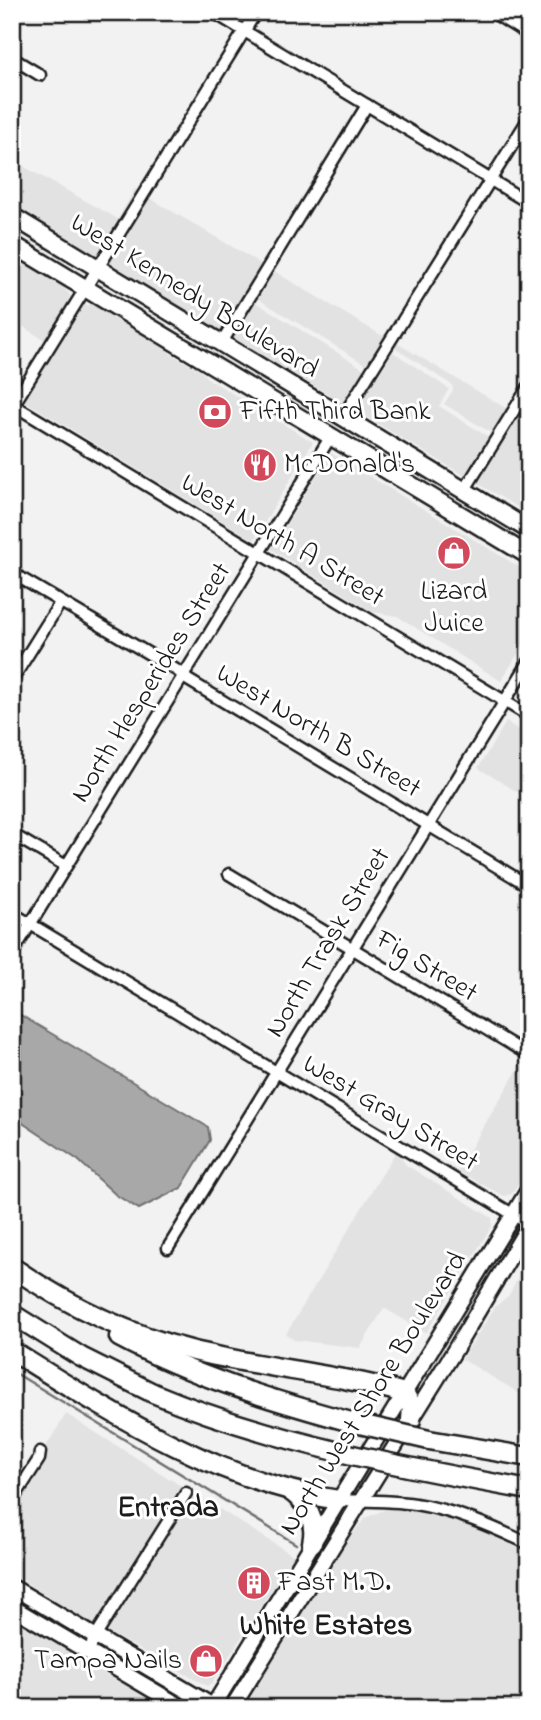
<svg xmlns="http://www.w3.org/2000/svg" width="541" height="1720" font-family="'Indie Flower',sans-serif">
<rect width="100%" height="100%" fill="#f2f2f2"/>
<filter id="ink" filterUnits="userSpaceOnUse"><feTurbulence type="fractalNoise" baseFrequency=".0143" numOctaves="2"/><feDisplacementMap in="SourceGraphic" scale="14" xChannelSelector="R" yChannelSelector="G"/><feConvolveMatrix kernelMatrix="1 2 1 2 8 2 1 2 1" color-interpolation-filters="sRGB"/></filter>
<g filter="url(#ink)">
<g fill="#e2e2e2">
<polygon points="12,160 118,219 135,189 139,192 100,257 12,203"/>
<polygon points="148,197 263,265 222,332 109,262"/>
<polygon points="12,255 61,285 70,295 68,306 48,342 12,320"/>
<polygon points="272,270 386,338 368,366 255,297"/>
<polygon points="252,300 377,377 393,352 449,389 439,406 498,443 517,413 529,420 529,514 234,338 241,318"/>
<polygon points="83,305 94,305 166,348 171,354 202,372 207,378 313,442 254,540 23,400 66,327"/>
<polygon points="395,342 509,410 493,434 444,404 453,390 452,385 395,348 391,348"/>
<polygon points="331,453 529,573 529,636 501,681 397,616 373,612 271,549"/>
<polygon points="506,722 529,736 529,799 478,768"/>
<polygon points="524,1059 529,1064 529,1167 512,1194 504,1196 457,1171"/>
<polygon points="396,1151 406,1165 492,1218 492,1226 426,1333 384,1308 360,1348 294,1340 286,1334"/>
<polygon points="529,1252 529,1399 462,1359 495,1307 509,1295 520,1274 520,1266"/>
<polygon points="66,1414 186,1489 94,1625 12,1574 12,1511 40,1466 42,1453"/>
<polygon points="194,1493 294,1556 212,1683 207,1686 106,1631"/>
<polygon points="386,1509 416,1511 446,1519 475,1528 529,1553 529,1708 244,1708 247,1700 333,1559 365,1518"/>
<polygon points="12,1617 91,1666 164,1708 12,1708"/>
</g>
<polygon fill="#a8a8a8" stroke="#707070" stroke-width="2" points="12,1010 208,1127 210,1140 181,1188 139,1209 116,1195 78,1160 12,1116"/>
<g fill="none" stroke-linecap="round" stroke-linejoin="round">
<polyline stroke="#707070" stroke-width="2.5" points="12,1371 296,1544"/>
<g stroke="#1c1c1c" stroke-width="15">
<g id="street">
<polyline points="213,12 529,203"/>
<polyline points="492,12 529,35"/>
<polyline points="12,58 40,75"/>
<polyline points="221,344 367,105"/>
<polyline points="12,404 529,716"/>
<polyline points="12,407 256,12"/>
<polyline points="342,418 529,118"/>
<polyline points="464,491 529,386"/>
<polyline points="12,573 178,671 188,680 529,886"/>
<polyline points="12,680 60,603"/>
<polyline points="12,834 66,866"/>
<polyline points="229,874 529,1055"/>
<polyline points="12,913 529,1224"/>
<polyline points="12,954 331,436"/>
<polyline points="168,1248 529,662"/>
<path d="M338,1500c25,1 51,0 77,4 39,6 78,23 114,40"/>
<polyline points="12,1501 39,1459 40,1452"/>
<polyline points="88,1653 95,1637 186,1493"/>
</g>
</g>
<g stroke="#1c1c1c" stroke-width="19">
<g id="secondary">
<polyline points="12,1587 216,1708"/>
<polyline points="12,1607 183,1708"/>
<polyline points="212,1708 529,1189"/>
<polyline points="232,1708 453,1353 529,1225"/>
</g>
</g>
<g stroke="#1c1c1c" stroke-width="21">
<g id="primary">
<polyline points="12,216 529,530"/>
<polyline points="12,244 529,556"/>
</g>
</g>
<g stroke="#1c1c1c" stroke-width="23">
<g id="highway">
<path d="M12,1267c54,37 115,67 178,83 70,18 144,23 214,43l8,13 -1,14"/>
<polyline points="12,1314 81,1357 153,1393"/>
<path d="M119,1337c73,39 152,63 232,85"/>
<path d="M12,1351c101,63 206,131 326,149"/>
<polyline points="429,1440 529,1457"/>
<path d="M289,1490c18,12 28,31 23,53"/>
</g>
</g>
<use href="#street" stroke="#fff" stroke-width="10"/>
<use href="#secondary" stroke="#fff" stroke-width="14"/>
<use href="#primary" stroke="#fff" stroke-width="16"/>
<use href="#highway" stroke="#fff" stroke-width="18"/>
<g stroke="#1c1c1c" stroke-width="23" stroke-linecap="butt">
<g id="highway-bridge">
<path d="M153,1393c119,50 249,74 376,97"/>
<polyline points="351,1422 429,1440"/>
</g>
</g>
<use href="#highway-bridge" stroke="#fff" stroke-width="18"/>
</g>
</g>
<defs>
<g id="bank-disc" transform="scale(1.75)"><circle r="9.5" fill="#d1495b" stroke="#fff"/><path d="M-6-4H6V4H-6ZM0-2.3a2.3 2.3 0 1 0 0 4.6a2.3 2.3 0 1 0 0-4.6Z" fill="#fff"/></g>
<g id="restaurant-disc" transform="scale(1.75)"><circle r="9.5" fill="#d1495b" stroke="#fff"/><path d="M-5-6h1v4h1v-4h1v4h1v-4h1v5L-1.5 .5V6h-2V.5L-5-1ZM5-6V6H3V1.5H1.5Q1.5-4 5-6Z" fill="#fff"/></g>
<g id="shop-disc" transform="scale(1.75)"><circle r="9.5" fill="#d1495b" stroke="#fff"/><path d="M-5-2.5h2.3a2.7 3.5 0 0 1 5.4 0H5L5.5 6h-11ZM-1.5-2.5h3a1.5 2.3 0 0 0-3 0Z" fill="#fff"/></g>
<g id="building-disc" transform="scale(1.75)"><circle r="9.5" fill="#d1495b" stroke="#fff"/><path d="M-4-6H4V6H1V3H-1V6H-4ZM-2.5-4.3h1.7v1.8h-1.7ZM.8-4.3h1.7v1.8H.8ZM-2.5-1h1.7V.8h-1.7ZM.8-1h1.7V.8H.8Z" fill="#fff"/></g>
</defs>
<g fill-rule="evenodd">
<use href="#bank-disc" x="215" y="412"/>
<use href="#restaurant-disc" x="260" y="465"/>
<use href="#shop-disc" x="454" y="553"/>
<use href="#building-disc" x="254" y="1583"/>
<use href="#shop-disc" x="206" y="1661"/>
</g>
<g text-anchor="middle" dominant-baseline="central" stroke-width="6" stroke-linejoin="round" paint-order="stroke">
<g font-size="28" fill="#1c1c1c" stroke="#fff">
<text transform="translate(194 297) rotate(32)">West Kennedy Boulevard</text>
<text transform="translate(282 541) rotate(31)">West North A Street</text>
<text transform="translate(152 683) rotate(-58)">North Hesperides Street</text>
<text transform="translate(318 732) rotate(31)">West North B Street</text>
<text transform="translate(329 943) rotate(-59)">North Trask Street</text>
<text transform="translate(426 967) rotate(31)">Fig Street</text>
<text transform="translate(390 1114) rotate(31)">West Gray Street</text>
<text transform="translate(374 1394) rotate(-58)">North West Shore Boulevard</text>
</g>
<g font-size="28" fill="#1c1c1c" stroke="#fff" text-anchor="start">
<text x="240" y="412">Fifth Third Bank</text>
<text x="284" y="465">McDonald's</text>
<text x="454" y="592" text-anchor="middle">Lizard<tspan x="454" dy="32">Juice</tspan></text>
<text x="278" y="1583">Fast M.D.</text>
<text x="182" y="1661" text-anchor="end">Tampa Nails</text>
</g>
<g font-size="30" font-weight="bold" fill="#1c1c1c" stroke="#fff">
<text x="168" y="1509">Entrada</text>
<text x="326" y="1627">White Estates</text>
</g>
</g>
<rect width="541" height="1720" fill="none" stroke="#fff" stroke-width="42"/>
<rect x="21" y="21" width="499" height="1678" fill="none" stroke="#1c1c1c" stroke-width="2.5" filter="url(#ink)"/>
</svg>
